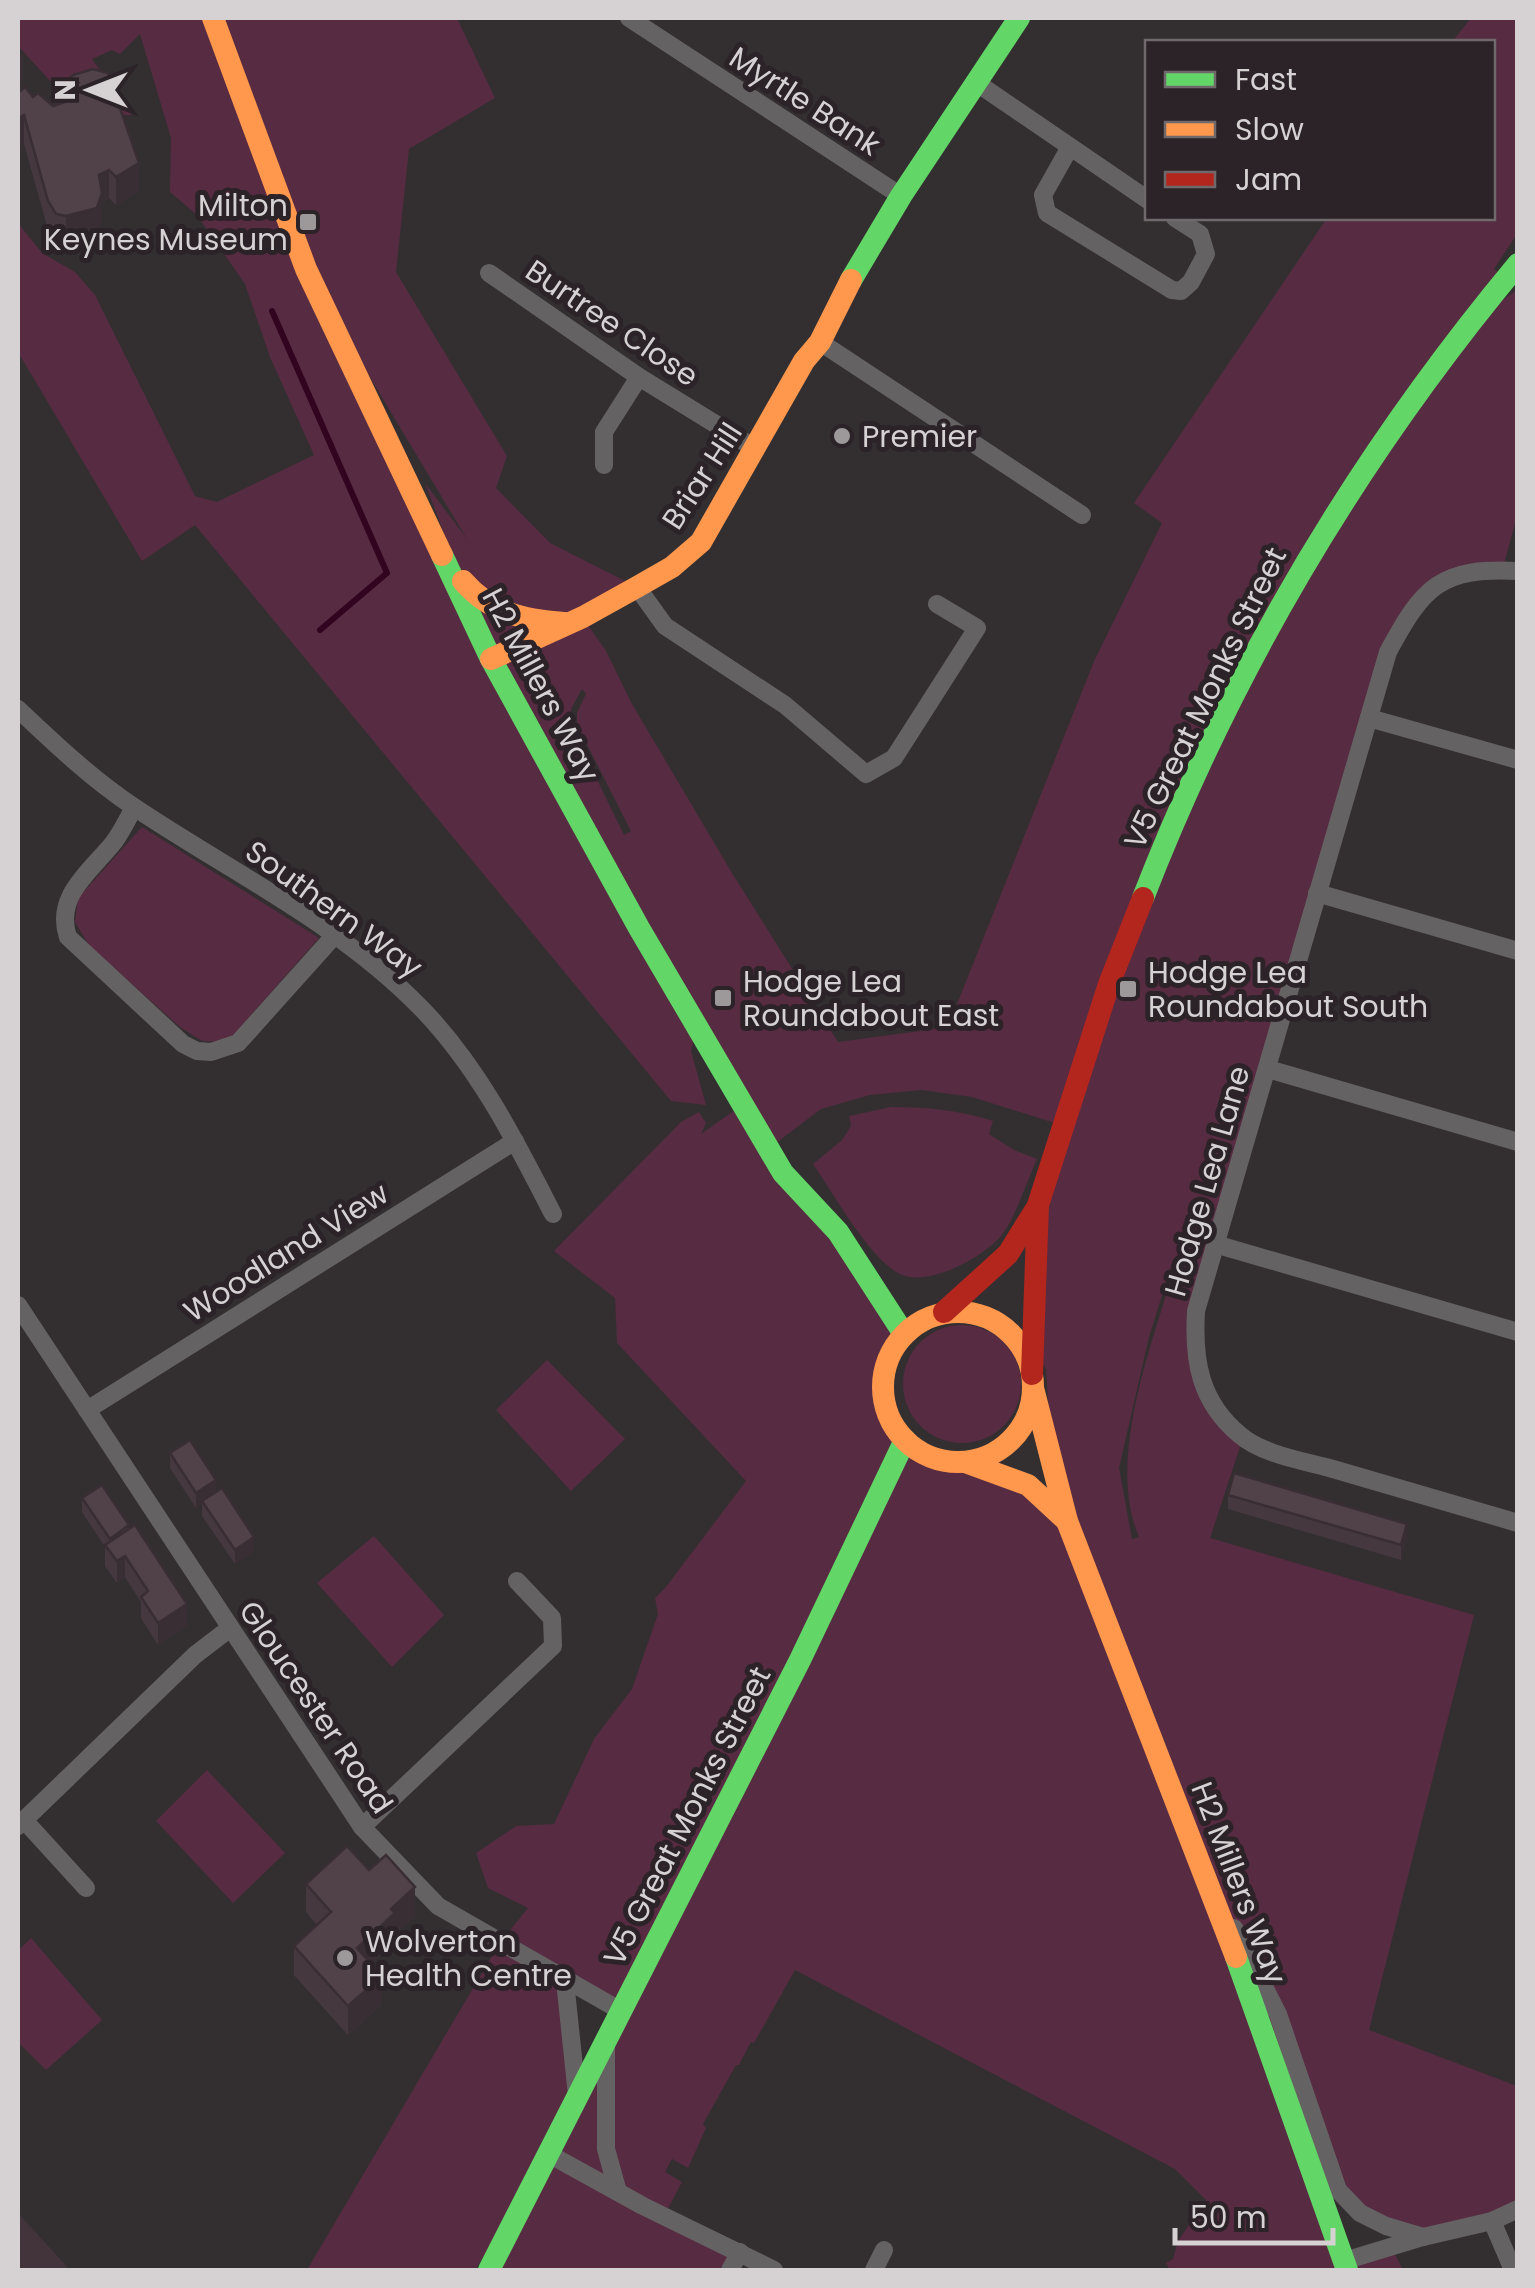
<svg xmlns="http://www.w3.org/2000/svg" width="1535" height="2288" font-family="Poppins,sans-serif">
<rect width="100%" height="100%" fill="#332f31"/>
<polygon fill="#42343a" points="18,2213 70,2270 18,2270"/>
<g fill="#572b41" fill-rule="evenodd">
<path d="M18,18h439l38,80 -86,51 -13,123 111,184 -11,32 54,55 87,44 -54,31 23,33 26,53 100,169 106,169 104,-14 9,-9 144,-360 67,-136 -28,-20 193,-285h165v-176h-40l19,-24h46v216l-23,35 12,9 -34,43 45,-31v226l-15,55 -50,4 -64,77 -192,659 3,65 44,62 -33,100 264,77 -105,415 148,56v123l-67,23 -64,-6 -48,-36 -22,-69 28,140 47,-15 12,24h-233l-4,-7 7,-4 5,-18 28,-41 -31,-31 -380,-199 -41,73 -3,-1 -12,23h-3l-33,59 3,4 -18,40 -16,-9 -7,13 17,10 -18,34 76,36 -10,18h-228l42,-110 -69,110h-168l192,-326 29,-36 -40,-20 -12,-35 40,-27 38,-2 40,-85 38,-50 26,-75 -3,-16 11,-11 80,-106 -129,-138 -2,-45 -61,-47 127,-129 18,-10 7,11 -5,11 44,-31 -48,-76 -6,24 15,54 -35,-4 -476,-576 -53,36 -124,-209v-129l24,30 33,19 20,23 100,201 22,6 97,-47 -44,-98 -25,-73 -48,-69 -27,-23 1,-54 -31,-104 -20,20 -8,-4 -20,9 40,56c-58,2 -78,-31 -114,-69zM314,284l153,255 -42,-56 61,162zM582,689l4,5 -9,19v12l54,106 -7,4 -53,-109v-17zM922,1090l50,7 89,28 -23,80 -10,130 18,34 9,140c-25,-13 -66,-41 -91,-47 -14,-4 -26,-2 -39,-8 -50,-24 -51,-80 -21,-120l-132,-188 49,-37 49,-14zM1173,1260l3,2c-22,79 -71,195 -37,275l-7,2 -13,-71 30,-131zM567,1982l54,30 -44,84z"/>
<polygon points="142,827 319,938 227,1042 202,1041 180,1027 90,947 75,922 78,898"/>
<path d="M891,1107c36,0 68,3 102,14l-4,13 25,16 23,9c-10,22 -22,60 -36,77 -19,22 -75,53 -103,37 -30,-17 -65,-80 -85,-109l29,-24 9,-14 -2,-10z"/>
<circle cx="962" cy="1384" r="59"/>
<polygon points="547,1360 625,1439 571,1491 496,1410"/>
<polygon points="374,1536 444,1615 392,1667 317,1583"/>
<polygon points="207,1770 285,1853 233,1903 156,1821"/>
<polygon points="31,1938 102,2020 46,2070 18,2042 18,1951"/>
</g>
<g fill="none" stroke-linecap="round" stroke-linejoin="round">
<polyline stroke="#33041f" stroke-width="6" points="272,311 387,573 320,630"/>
<g stroke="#656263" stroke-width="18">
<polyline points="629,18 901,196"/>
<polyline points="977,83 1148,200"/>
<polyline points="1070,147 1043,195 1047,213 1172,290 1181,291 1191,282 1206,254 1200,234 1175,218"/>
<polyline points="489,273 639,377 756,449"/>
<polyline points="820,342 1082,515"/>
<polyline points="604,465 604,432 639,377"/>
<path d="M1518,571c-78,-4 -95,16 -130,81l-192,659c-3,50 4,91 44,124 23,20 65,26 93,34 62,18 123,36 185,54"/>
<polyline points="637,587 665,626 785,705 866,774 894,758 977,628 937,604"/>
<path d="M18,709c37,35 74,70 116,98 97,65 206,117 288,202 57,59 94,133 131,205"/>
<polyline points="1369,718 1518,760"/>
<path d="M134,807c-6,12 -12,24 -20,35 -23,29 -60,54 -46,95l115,107 14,7 14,1 27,-9 96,-107"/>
<polyline points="1317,893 1518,951"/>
<polyline points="1268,1069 1518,1142"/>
<polyline points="1215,1244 1518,1332"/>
<polyline points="18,1305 362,1827 438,1906 621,2011"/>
<polyline points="87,1410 515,1141"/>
<polyline points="24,1820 86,1888"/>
<polyline points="18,1826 195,1655 229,1629"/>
<polyline points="362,1827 553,1646 552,1618 517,1581"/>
<polyline points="1234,1928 1278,2014 1338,2190 1360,2213 1386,2226 1423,2237"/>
<polyline points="565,1981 577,2095"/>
<polyline points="606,2047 606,2149 618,2192"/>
<polyline points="547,2153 643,2206 774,2270"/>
<polyline points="1492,2221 1513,2270"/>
<polyline points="1344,2261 1423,2237 1492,2221 1518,2209"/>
<polyline points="730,2270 740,2252"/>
<polyline points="874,2270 884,2250"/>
</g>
<g stroke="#63d668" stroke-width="22">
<polyline points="851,280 901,196 1019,18"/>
<polyline points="442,555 491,659 639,928 783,1173 838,1232 904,1334"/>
<path d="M1143,898c90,-232 216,-443 375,-634"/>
<polyline points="1236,1957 1347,2270"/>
<polyline points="489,2270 800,1660 905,1440"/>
</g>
<g stroke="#ff974d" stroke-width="22">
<polyline points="213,18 306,269 442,555"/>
<path d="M463,581c28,32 60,39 101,42"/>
<polyline points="491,659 583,617 637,587 672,567 701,542 804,361 820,342 851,280"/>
<circle cx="958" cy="1387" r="75"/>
<polyline points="1033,1388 1067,1521 1236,1957"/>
<polyline points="965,1462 1028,1485 1067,1521"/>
</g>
<g stroke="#b3261e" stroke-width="22">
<polyline points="944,1312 1008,1254 1036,1209"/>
<polyline points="1032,1374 1038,1205 1109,984 1143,898"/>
</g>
</g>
<g fill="#46383f">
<polygon points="66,81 139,191 116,205 109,198 102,202 102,221 97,237 66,245 56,242 48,229 24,144 18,93 33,97 53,106 66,101"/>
<polygon points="170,1453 216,1492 254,1551 235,1564 202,1516 202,1503 196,1508 170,1468"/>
<polygon points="1228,1495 1407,1538 1401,1560 1228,1509"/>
<polygon points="82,1498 129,1529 187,1625 158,1645 141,1618 141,1602 125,1577 117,1583 105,1566 105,1547 82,1512"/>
<polygon points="306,1884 415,1916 395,1933 395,1942 371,1964 382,2004 348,2035 294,1975 294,1946 317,1925 306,1912"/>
</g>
<g fill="#392e33">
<polygon points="23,53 23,81 18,86 18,58"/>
<polygon points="24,115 24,144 18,147 18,118"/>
<polygon points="139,163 139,191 116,205 116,177"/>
<polygon points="109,170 109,198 102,202 102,221 97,237 66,245 66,216 99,175"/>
<polygon points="216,1480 216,1494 196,1508 196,1493"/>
<polygon points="1407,1524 1407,1538 1401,1560 1401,1545"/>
<polygon points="254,1537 254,1551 235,1564 235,1550"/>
<polygon points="125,1556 125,1577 117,1583 117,1561"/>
<polygon points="187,1604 187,1625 158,1645 158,1623"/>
<polygon points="415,1887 415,1916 395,1933 395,1942 357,1977 357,1948 391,1909"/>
<polygon points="382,1976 382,2004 348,2035 348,2006"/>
</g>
<g fill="#514149" stroke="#392e33" stroke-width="2.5">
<polygon points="93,69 108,73 139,163 116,177 109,170 99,175 102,193 97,208 66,216 56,214 48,201 24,115 18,118 18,93 25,87 33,97 38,93 53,106 68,101 66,81 73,75"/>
<polygon points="190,1440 216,1480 196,1493 170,1453"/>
<polygon points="1234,1473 1407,1524 1401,1545 1228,1495"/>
<polygon points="102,1485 129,1525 110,1539 82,1498"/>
<polygon points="222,1488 254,1537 235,1550 202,1501"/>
<polygon points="135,1525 187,1604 158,1623 141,1597 148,1591 125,1556 117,1561 105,1545"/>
<polygon points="347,1846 369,1870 386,1855 415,1887 391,1909 395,1913 357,1948 382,1976 348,2006 294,1946 331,1912 306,1884"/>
</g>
<g fill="#9d989a" stroke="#2b2327" stroke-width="4">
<rect x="298" y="212" width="20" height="20" rx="5"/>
<circle cx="842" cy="436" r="10"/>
<rect x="1118" y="979" width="20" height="20" rx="5"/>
<rect x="713" y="988" width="20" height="20" rx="5"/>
<circle cx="345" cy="1958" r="10"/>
</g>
<g text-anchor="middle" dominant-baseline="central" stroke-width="10" stroke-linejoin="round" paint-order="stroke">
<g font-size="30" fill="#d6d1d3" stroke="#2b2327">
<text transform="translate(805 101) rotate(33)">Myrtle Bank</text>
<text transform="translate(612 323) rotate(34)">Burtree Close</text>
<text transform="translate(702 476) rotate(-57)">Briar Hill</text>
<text transform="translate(541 685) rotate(62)">H2 Millers Way</text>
<text transform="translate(1205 698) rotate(-64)">V5 Great Monks Street</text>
<text transform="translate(334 909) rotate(36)">Southern Way</text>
<text transform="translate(1207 1181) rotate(-74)">Hodge Lea Lane</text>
<text transform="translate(286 1252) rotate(-32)">Woodland View</text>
<text transform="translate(316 1707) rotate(56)">Gloucester Road</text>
<text transform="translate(687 1816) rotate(-63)">V5 Great Monks Street</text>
<text transform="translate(1239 1883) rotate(69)">H2 Millers Way</text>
</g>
<g font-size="30" fill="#d6d1d3" stroke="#2b2327" text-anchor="start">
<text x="288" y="205" text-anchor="end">Milton<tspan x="288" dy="34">Keynes Museum</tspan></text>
<text x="862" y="436">Premier</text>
<text x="1148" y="972">Hodge Lea<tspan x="1148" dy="34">Roundabout South</tspan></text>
<text x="743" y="981">Hodge Lea<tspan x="743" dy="34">Roundabout East</tspan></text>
<text x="365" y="1941">Wolverton<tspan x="365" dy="34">Health Centre</tspan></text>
</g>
</g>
<rect width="1535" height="2288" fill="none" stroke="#d6d1d3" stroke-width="40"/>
<rect x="1145" y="40" width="350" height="180" fill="#2b2327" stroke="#6f696c" stroke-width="2.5"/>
<rect x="1165" y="72" width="50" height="15" fill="#63d668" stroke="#6f696c" stroke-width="2.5"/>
<text x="1235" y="90" font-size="30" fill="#d6d1d3">Fast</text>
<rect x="1165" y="122" width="50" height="15" fill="#ff974d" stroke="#6f696c" stroke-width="2.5"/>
<text x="1235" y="140" font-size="30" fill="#d6d1d3">Slow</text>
<rect x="1165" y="172" width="50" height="15" fill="#b3261e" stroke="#6f696c" stroke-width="2.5"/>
<text x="1235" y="190" font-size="30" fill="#d6d1d3">Jam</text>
<g transform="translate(90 90) rotate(270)" stroke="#2b2327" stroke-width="8" paint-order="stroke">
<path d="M0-8L18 38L0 25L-18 38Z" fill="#d6d1d3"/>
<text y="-15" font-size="28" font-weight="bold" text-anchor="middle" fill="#d6d1d3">N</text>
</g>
<path d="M1175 2228v15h158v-15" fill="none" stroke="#d6d1d3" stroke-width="5"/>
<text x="1190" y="2228" font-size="30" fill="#d6d1d3" stroke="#2b2327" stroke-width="8" paint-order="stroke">50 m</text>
</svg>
